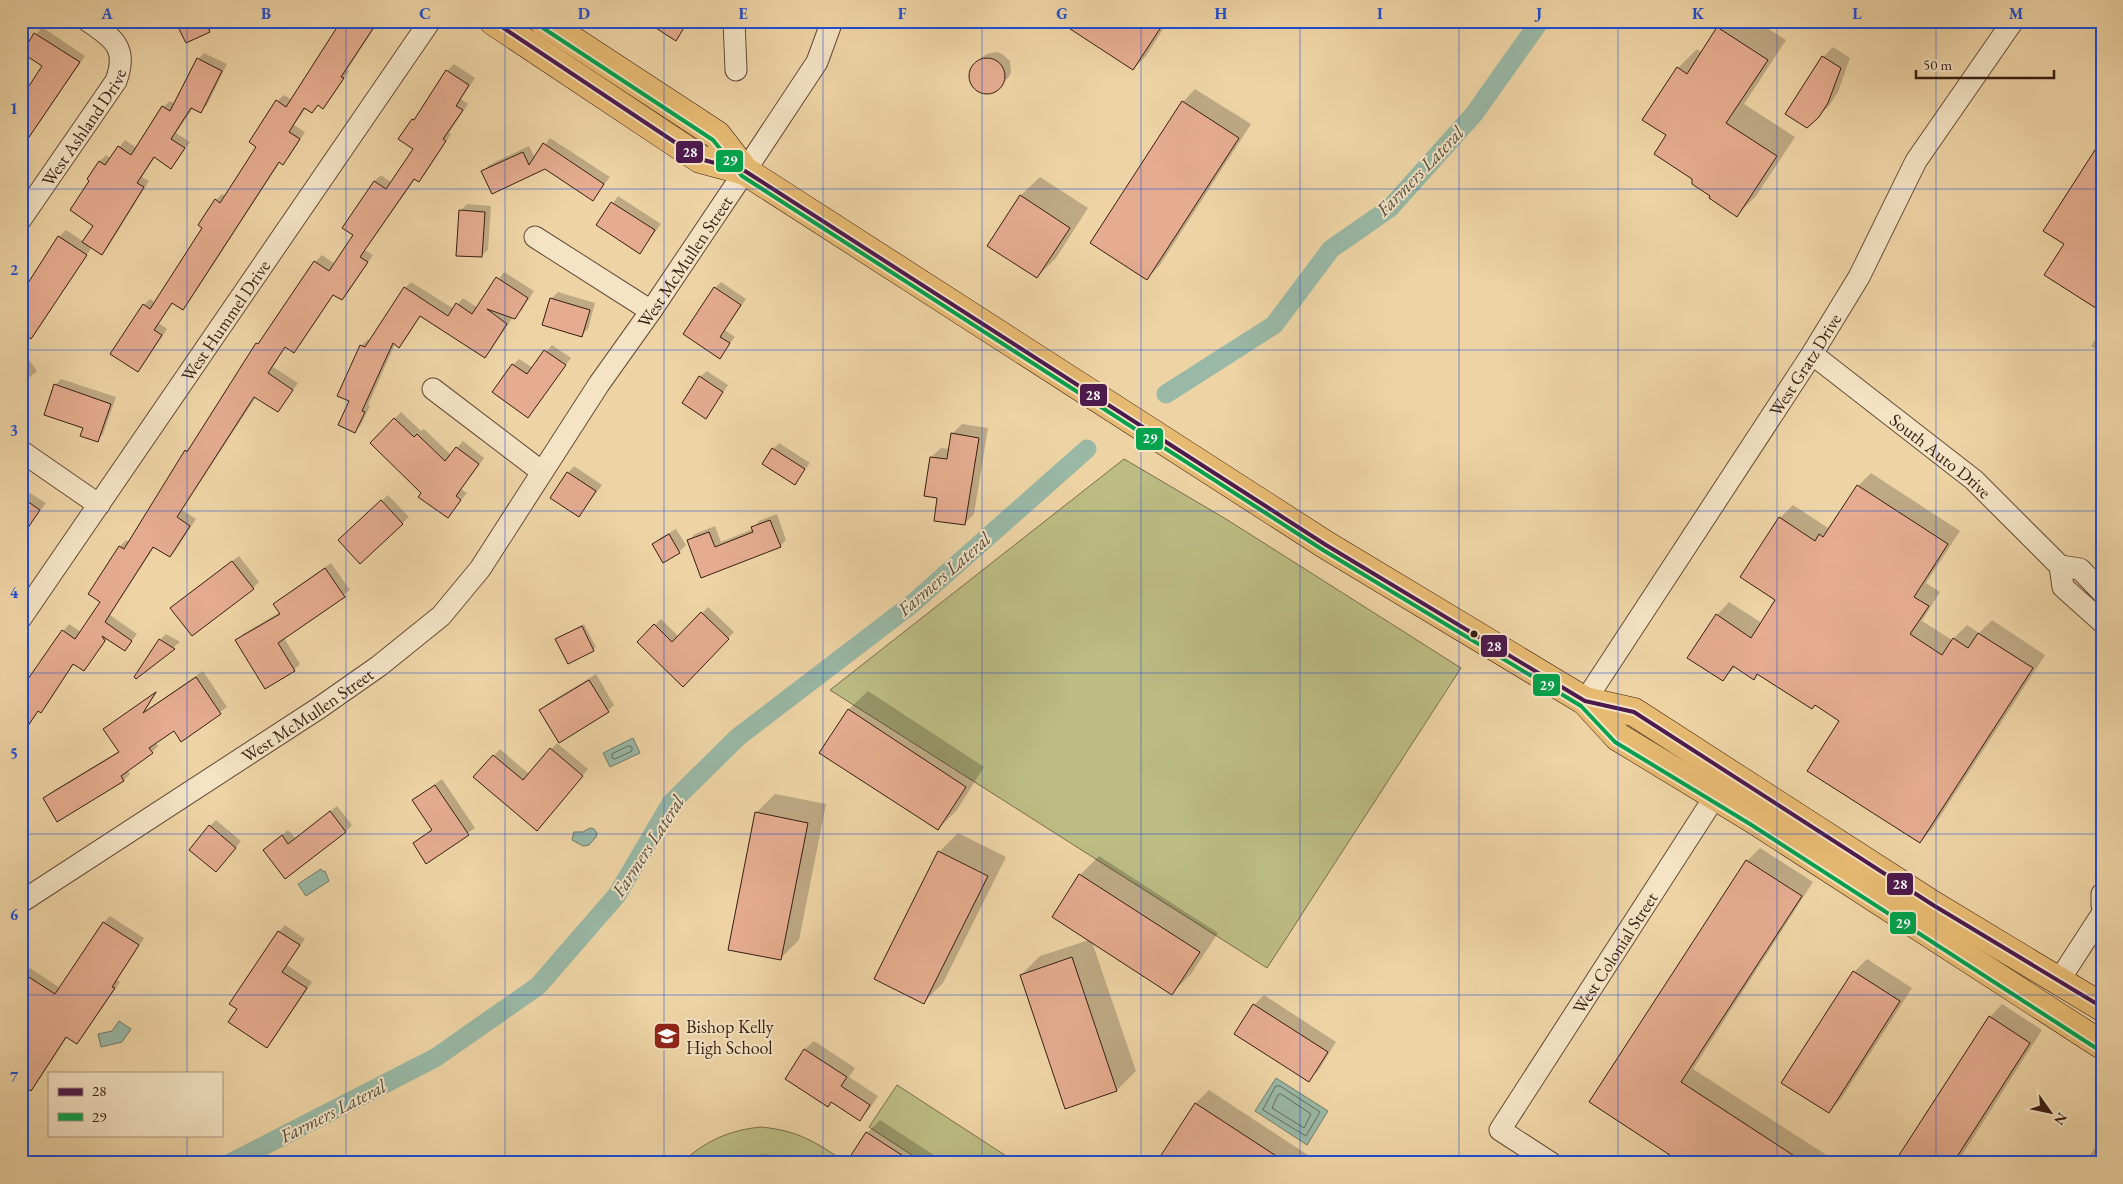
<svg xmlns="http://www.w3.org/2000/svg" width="2123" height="1184" font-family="'EB Garamond',serif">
<rect width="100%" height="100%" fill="#eed4a5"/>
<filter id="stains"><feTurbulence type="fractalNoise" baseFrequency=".004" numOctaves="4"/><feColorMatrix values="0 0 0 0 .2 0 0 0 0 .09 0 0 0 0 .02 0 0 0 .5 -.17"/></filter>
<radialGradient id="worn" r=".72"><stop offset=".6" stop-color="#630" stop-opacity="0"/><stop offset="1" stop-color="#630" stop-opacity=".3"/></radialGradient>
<g fill="#bcbc83" stroke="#7a6c4a">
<polygon points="1124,459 1226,519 1461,668 1267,968 830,690"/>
<polygon points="897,1085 1017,1163 924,1163 869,1127"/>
<path d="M761,1127c39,4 54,15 86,36h-50l-30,-8 -22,1 -21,7h-42c22,-22 48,-33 79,-36z"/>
</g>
<g fill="#99b8a5" stroke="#727a6a">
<polygon points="633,738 640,753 610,767 603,753"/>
<polygon points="590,828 594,829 597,833 596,837 589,845 583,846 572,840 574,832 583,832"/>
<polygon points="321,869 323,872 325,871 329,881 306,896 298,884"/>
<polygon points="119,1021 131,1029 122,1042 101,1047 98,1034 112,1031"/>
<polygon points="1276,1078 1328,1111 1307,1145 1255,1111"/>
</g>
<g fill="#0003">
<polygon points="176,21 214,21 216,24 209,31 190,40"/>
<polygon points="343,21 379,21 347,70 349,71 329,101 323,107 319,104 312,112 306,108 294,125 305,132 289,157 283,163 280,162 189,302 183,308 173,302 159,323 167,329 144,364 138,370 144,305 150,299 156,303 204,228 216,200 222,194 225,196 258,147 277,101 284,95 292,100"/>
<polygon points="646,21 689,21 676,40"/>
<polygon points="1060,21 1168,21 1146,56 1133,69"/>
<polygon points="1725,21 1756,21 1786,40 1744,104 1795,137 1756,196 1737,215 1693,178 1667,135 1678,68 1697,49 1702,53 1718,28"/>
<polygon points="1852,21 1862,21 1858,25"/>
<polygon points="42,27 85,56 34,130 28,136 44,66 23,52"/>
<polygon points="1833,47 1850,58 1838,92 1829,106 1818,116 1786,113 1823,57"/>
<polygon points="997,52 1002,54 1010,61 1011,72 1009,77 993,92 982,92 973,85 971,73 976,63 982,57 987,54"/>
<polygon points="204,53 227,64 207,105 200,111 193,108 176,133 190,142 171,167 155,157 142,177 149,181 108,247 102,254 92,247 37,331 31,337 21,296 59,237 66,230 84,242 95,226 91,181 88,179 100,161 106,155 111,158 125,140 137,148 163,107 170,101 175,104 198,59"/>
<polygon points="454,64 475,78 461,99 468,104 449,133 451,134 425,174 419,180 416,178 365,250 373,255 348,293 342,299 334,294 300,345 294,351 286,346 273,367 298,383 278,411 256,397 182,510 196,519 176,550 170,556 155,546 110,615 137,634 125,650 107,639 84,670 74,663 47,705 41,711 39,710 21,738 21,692 63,631 69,624 81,632 102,602 89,594 120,546 126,540 129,542 186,451 192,445 257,344 264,338 315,262 322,255 335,264 355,235 374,181 381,175 392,183 415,148 413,120 419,114 447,71"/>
<polygon points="1195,89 1251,124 1160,265 1147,278 1183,102"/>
<polygon points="550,138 610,177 593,199 545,167 483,171 489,165 529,146 535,158"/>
<polygon points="1040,177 1088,208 1056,258 1037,277 1020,196"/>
<polygon points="618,196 661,224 640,252 598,225"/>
<polygon points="467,204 491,206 488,250 481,256 460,211"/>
<polygon points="504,272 534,291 521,311 513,317 491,350 485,356 421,315 405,340 399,346 395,344 368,405 370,406 361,425 355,431 351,400 361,346 368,339 371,341 405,288 411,282 454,309 463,298 478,308"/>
<polygon points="721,282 746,299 725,330 735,337 719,357 715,288"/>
<polygon points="558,292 595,303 588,329 582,335 551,299"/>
<polygon points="2102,329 2102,353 2091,346"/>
<polygon points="552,345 571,358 528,416 513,365 519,359 533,368"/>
<polygon points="21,349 37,371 21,384"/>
<polygon points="707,371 728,385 706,417 700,377"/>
<polygon points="61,379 116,397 103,434 97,440 55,385"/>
<polygon points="401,412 421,431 424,429 451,455 463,441 484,458 461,489 467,493 447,517 371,443"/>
<polygon points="962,424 988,428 974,514 964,524 939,497 931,457 941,448 950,449 952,434"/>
<polygon points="779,443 810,463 794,483 773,449"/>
<polygon points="574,466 602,485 579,516 568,473"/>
<polygon points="1871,473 1960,531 1926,583 1940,592 1922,621 1952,640 1967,625 1979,633 1992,620 2045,655 1932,829 1920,842 1841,720 1815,704 1758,673 1754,678 1736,666 1723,679 1717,615 1729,602 1762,623 1777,600 1780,518 1793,505 1828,528 1858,486"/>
<polygon points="30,493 46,503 22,535 23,500"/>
<polygon points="388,495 409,517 360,562 346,534"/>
<polygon points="777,514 786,540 780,546 702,576 688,541 695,534 715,526 721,542 753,529 759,521"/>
<polygon points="676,529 686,545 679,552 663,561 654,544 660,538"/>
<polygon points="239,556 259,582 253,588 178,602"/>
<polygon points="331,563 350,590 284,638 300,664 294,670 237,640 243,634 280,612 275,604 281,598"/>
<polygon points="708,607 734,632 683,685 638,642 661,619 679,637"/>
<polygon points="584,624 596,647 593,650 559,637"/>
<polygon points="166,634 180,642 136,677 160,640"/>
<polygon points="203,671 227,707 182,740 175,730 156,742 158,746 152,752 127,770 130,774 124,780 58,820 45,798 51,792 119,751 104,729 158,690 145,711"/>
<polygon points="596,674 614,705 608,711 541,710 547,704"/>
<polygon points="868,691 984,767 957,810 938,829 848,710"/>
<polygon points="557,743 588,769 543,823 475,777 500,749 529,774"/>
<polygon points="442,779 475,828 426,862 414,844 433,829 414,800"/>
<polygon points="775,794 826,804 799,940 780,959 756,813"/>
<polygon points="337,806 352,825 346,831 265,850 288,830 295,838"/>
<polygon points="216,820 241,841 222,865 210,826"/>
<polygon points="958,833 1006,857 943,983 924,1002 939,852"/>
<polygon points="1760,848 1813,882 1693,1069 1839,1163 1686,1163 1591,1102 1747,861"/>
<polygon points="1099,856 1218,933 1191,974 1172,993 1092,942 1136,1071 1117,1090 1021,975 1040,956 1089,940 1080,875"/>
<polygon points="110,916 144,938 117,980 120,982 83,1036 77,1042 68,1036 37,1083 31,1089 26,1086 21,1094 24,974 30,968 60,988 104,922"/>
<polygon points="285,925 305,939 287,965 312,982 273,1040 267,1047 239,1009 231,1003 279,932"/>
<polygon points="1867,959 1912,988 1841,1099 1829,1112 1854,972"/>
<polygon points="1264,995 1336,1042 1318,1071 1308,1080 1254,1005"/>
<polygon points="2002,1004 2042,1030 1957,1163 1896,1163 1990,1017"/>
<polygon points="814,1041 855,1068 849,1077 878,1096 868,1111 860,1119 832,1101 787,1078 805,1049"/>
<polygon points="1209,1090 1320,1163 1157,1163 1196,1103"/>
<polygon points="880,1120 946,1163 851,1163 867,1133"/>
<polygon points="2102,1137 2102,1163 2085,1163"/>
</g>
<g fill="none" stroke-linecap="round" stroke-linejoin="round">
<g stroke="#686a5c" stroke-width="1">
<polygon points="629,746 632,747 632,751 615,759 612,758 612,754"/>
<polygon points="1276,1086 1280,1086 1320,1112 1306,1136 1263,1110"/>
<polygon points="1281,1094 1311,1114 1304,1128 1272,1108 1278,1095"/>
</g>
<g stroke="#99b8a5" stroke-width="19">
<polyline points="1166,394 1274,325 1331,249 1390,208 1474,114 1540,21"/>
<polyline points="230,1163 435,1058 538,986 617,895 671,803 738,737 912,604 1087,449"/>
</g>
</g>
<g fill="#e5ac8f" stroke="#371d12">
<polygon points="175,21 205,21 210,32 186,43"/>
<polygon points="341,21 365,21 374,27 341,77 344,78 323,109 318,105 312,113 304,108 289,132 300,139 283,165 279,162 183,310 172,303 154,330 162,335 138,372 110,354 143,304 150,309 202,228 198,225 215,199 220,203 256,147 249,142 276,100 286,107"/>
<polygon points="645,21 688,21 676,41"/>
<polygon points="1058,21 1165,21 1133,70"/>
<polygon points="1717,27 1768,60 1726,123 1777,156 1737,217 1709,198 1710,196 1692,184 1692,179 1654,154 1666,135 1642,120 1677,67 1687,74"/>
<polygon points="34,33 80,62 21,149 21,98 42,66 22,53"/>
<polygon points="1822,56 1841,68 1828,103 1819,117 1807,128 1785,114"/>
<circle cx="987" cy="76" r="18"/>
<polygon points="197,58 222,71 201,113 191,108 171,139 185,148 171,169 154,157 137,183 144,187 102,255 82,242 93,226 70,210 89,181 87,179 99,161 105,165 118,146 131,155 162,106 170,111"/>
<polygon points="446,70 469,85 456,106 463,110 443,139 446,141 419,182 414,179 360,257 368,262 342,300 333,295 294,353 285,347 268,373 293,390 278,412 254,397 177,517 190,526 170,557 153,547 105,622 132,641 125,651 102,636 105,641 84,671 73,664 41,713 38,711 21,736 21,689 62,630 75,639 100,602 88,594 119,546 124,549 185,450 187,452 256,343 258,344 314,261 329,271 353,235 342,228 374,181 386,189 413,149 398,139 412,119 414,120"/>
<polygon points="1182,101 1239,138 1147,280 1090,243"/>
<polygon points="2102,139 2102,312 2044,275 2064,244 2043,231"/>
<polygon points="543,143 604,184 593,201 545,169 492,194 481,171 523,152 529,165"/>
<polygon points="1020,195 1070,228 1037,278 987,246"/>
<polygon points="611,202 655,230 640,254 596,225"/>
<polygon points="459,210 485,212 482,257 456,256"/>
<polygon points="58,236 87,255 31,339 21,332 21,294"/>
<polygon points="496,277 528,298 515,319 487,309 507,324 485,358 420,316 399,348 393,343 362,411 365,412 355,433 338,425 349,401 337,396 360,345 365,347 404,287 448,316 456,303 472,314"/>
<polygon points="714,287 741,305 720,337 730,343 720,359 683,334"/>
<polygon points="550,298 590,310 582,337 542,325"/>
<polygon points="544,350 566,365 528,418 492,392 512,364 527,374"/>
<polygon points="699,376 723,392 706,419 682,403"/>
<polygon points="54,384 111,404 98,442 80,436 83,428 44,415"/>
<polygon points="394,418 414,437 417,434 445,461 456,447 479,464 456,496 461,500 448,518 418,497 421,493 370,443"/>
<polygon points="951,433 979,438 965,525 934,521 937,498 924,496 930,457 947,459"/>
<polygon points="772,448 805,469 795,485 762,464"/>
<polygon points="567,472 596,491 579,517 550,498"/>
<polygon points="1857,485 1948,544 1914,597 1929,606 1910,634 1942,655 1953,638 1968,648 1978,633 2033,668 1920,843 1807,771 1839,721 1815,705 1812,709 1757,674 1754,680 1733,666 1723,681 1687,658 1716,614 1751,638 1775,600 1740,577 1779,517 1815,541 1819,534 1823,537"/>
<polygon points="21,497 40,510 21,538"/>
<polygon points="381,500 403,524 360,564 338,540"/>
<polygon points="770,520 781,547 701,578 687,540 709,532 715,547 753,532 751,527"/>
<polygon points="669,534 680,553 663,563 652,544"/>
<polygon points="232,561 254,589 192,636 170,608"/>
<polygon points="325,568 345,597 278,643 295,671 265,689 235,640 280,614 273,604"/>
<polygon points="701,612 729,639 683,687 637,642 654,624 672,642"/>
<polygon points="582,626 594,651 568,664 555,639"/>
<polygon points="159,639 175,649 136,679 134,677"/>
<polygon points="196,677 221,714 181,742 174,731 149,748 153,753 121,776 124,781 57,822 43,798 119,752 103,729 156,692 143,713"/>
<polygon points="589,680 609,712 559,743 539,710"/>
<polygon points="848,709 966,787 938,830 819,753"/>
<polygon points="550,748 583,776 537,831 473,777 493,755 523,780"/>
<polygon points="435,785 469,835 426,864 413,843 432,830 412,800"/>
<polygon points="330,811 346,832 285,879 263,850 282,835 288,844"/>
<polygon points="755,812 808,823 781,960 728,950"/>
<polygon points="209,825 236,848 216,872 189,850"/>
<polygon points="938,851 988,876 924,1004 874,979"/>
<polygon points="1746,860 1802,896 1681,1082 1805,1163 1682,1163 1589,1102"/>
<polygon points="1079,874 1200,952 1172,995 1052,917"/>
<polygon points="103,922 139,945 112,987 115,988 77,1044 66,1037 31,1091 21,1085 21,972 55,994"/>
<polygon points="278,931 300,945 282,972 307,988 267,1048 228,1022 237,1009 229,1004"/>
<polygon points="1072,957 1117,1091 1065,1109 1020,975"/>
<polygon points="1853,971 1900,1001 1829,1113 1781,1083"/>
<polygon points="1253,1004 1328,1052 1309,1082 1234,1034"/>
<polygon points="1989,1016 2030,1043 1953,1163 1894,1163"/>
<polygon points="804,1049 847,1077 841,1086 870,1105 860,1121 831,1102 828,1107 785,1079"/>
<polygon points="1195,1103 1287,1163 1156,1163"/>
<polygon points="866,1132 914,1163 846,1163"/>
</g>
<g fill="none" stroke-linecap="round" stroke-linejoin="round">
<g stroke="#654b37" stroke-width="23">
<g id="minor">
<polyline points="734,21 736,70"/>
<path id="s1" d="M21,219l95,-138c12,-32 -1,-42 -28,-60"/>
<polyline points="535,237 651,311"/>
<path id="s2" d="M1812,354l162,126 86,86"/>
<polyline points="433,389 542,472"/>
<polyline points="21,451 99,505"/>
<polyline points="2102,592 2080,569 2060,566 2063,587 2102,622"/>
<path id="s3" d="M21,618l409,-597"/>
<path id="s4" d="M1585,701l227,-347 47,-77 57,-116 97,-140"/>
<polyline points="2102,894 2102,905"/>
<path id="s5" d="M21,902l298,-194 60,-42 62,-50 39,-47 119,-185 52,-73 94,-140 72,-109 15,-41"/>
<polyline points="2058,982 2102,914"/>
<path id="s6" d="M1551,1163l-51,-33 223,-346"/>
</g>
</g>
<g stroke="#371d12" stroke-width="29">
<g id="primary">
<polyline points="493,21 700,159 745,171 1326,545 1585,701 1634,712 1933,905 2102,1007"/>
<polyline points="543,21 717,135 745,171"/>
<polyline points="1585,701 1618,737 1753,819 2102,1045"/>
</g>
</g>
<use href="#minor" stroke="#f4e3c4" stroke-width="21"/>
<use href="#primary" stroke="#e7ba72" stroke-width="28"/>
<g stroke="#f4e3c4" stroke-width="8">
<polyline id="bus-1" points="493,21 700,159 745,171 1326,545 1585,701 1634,712 1933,905 2102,1007"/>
</g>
<g stroke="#f4e3c4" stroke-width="8">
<polyline id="bus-2" points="540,26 713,140 742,176 1323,550 1581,706 1615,742 1750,824 2099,1050"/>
</g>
<use href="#bus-1" stroke="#4c194d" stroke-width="4"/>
<use href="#bus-2" stroke="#03a24c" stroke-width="4"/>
</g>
<path fill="none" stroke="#1d4ed8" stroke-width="1" stroke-opacity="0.55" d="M187,21v1052M346,21v1142M505,21v1142M664,21v1142M823,21v1142M982,21v1142M1141,21v1142M1300,21v1142M1459,21v1142M1618,21v1142M1777,21v1142M1936,21v1142M21,189h2081M21,350h2081M21,511h2081M21,673h2081M21,834h2081M21,995h2081M187,1135v28"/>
<defs>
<g id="school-square" transform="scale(1.4375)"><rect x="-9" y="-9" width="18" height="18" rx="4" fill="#8f2418" stroke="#f4e3c4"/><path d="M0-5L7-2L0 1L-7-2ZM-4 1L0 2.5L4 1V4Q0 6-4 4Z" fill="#fff"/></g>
</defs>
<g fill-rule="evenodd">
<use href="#school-square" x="667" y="1036"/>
</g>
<circle fill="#371d12" stroke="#f4e3c4" stroke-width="2" cx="1474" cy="634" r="4.5"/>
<g text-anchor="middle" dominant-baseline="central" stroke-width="4" stroke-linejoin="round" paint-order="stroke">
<g font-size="18" fill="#371d12" stroke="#f4e3c4">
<text stroke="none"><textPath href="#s1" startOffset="111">West Ashland Drive</textPath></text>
<text stroke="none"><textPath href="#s5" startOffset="939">West McMullen Street</textPath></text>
<text stroke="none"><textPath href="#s3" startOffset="361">West Hummel Drive</textPath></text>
<text stroke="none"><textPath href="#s4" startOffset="402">West Gratz Drive</textPath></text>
<text stroke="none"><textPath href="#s2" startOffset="164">South Auto Drive</textPath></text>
<text stroke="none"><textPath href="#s5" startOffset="342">West McMullen Street</textPath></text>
<text stroke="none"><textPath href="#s6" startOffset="272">West Colonial Street</textPath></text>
</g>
<g font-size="18" fill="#371d12" stroke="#f4e3c4" text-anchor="start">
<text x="686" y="1026">Bishop Kelly<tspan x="686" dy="21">High School</tspan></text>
</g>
<g font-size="19" font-style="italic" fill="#544c3e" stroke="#f4e3c4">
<text transform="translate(1420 171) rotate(-46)">Farmers Lateral</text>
<text transform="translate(944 574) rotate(-41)">Farmers Lateral</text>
<text transform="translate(648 846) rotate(-57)">Farmers Lateral</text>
<text transform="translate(333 1111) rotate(-27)">Farmers Lateral</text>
</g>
</g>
<g stroke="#f4e3c4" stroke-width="2">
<rect x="675" y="140" width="29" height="24" rx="5" fill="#4c194d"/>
<rect x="715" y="149" width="29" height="24" rx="5" fill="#03a24c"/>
<rect x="1079" y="383" width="29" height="24" rx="5" fill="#4c194d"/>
<rect x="1135" y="427" width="29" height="24" rx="5" fill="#03a24c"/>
<rect x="1480" y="634" width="28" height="24" rx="5" fill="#4c194d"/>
<rect x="1532" y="673" width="29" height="24" rx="5" fill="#03a24c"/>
<rect x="1886" y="872" width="28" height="24" rx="5" fill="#4c194d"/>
<rect x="1889" y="911" width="28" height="24" rx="5" fill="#03a24c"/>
</g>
<g font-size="14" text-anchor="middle" font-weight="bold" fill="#fff">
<text x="690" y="157">28</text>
<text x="730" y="165">29</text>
<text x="1093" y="400">28</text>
<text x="1150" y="443">29</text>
<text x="1494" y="651">28</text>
<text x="1547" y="690">29</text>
<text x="1900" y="889">28</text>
<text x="1903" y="928">29</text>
</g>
<rect width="2123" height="1184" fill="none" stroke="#eed4a5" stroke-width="55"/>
<rect x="48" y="1072" width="175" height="65" fill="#f4e3c4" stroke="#a8947d"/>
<rect x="58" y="1088" width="25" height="8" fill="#4c194d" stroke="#a8947d"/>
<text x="92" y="1096" font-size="15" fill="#371d12">28</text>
<rect x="58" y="1113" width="25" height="8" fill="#03a24c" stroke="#a8947d"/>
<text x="92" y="1122" font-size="15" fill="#371d12">29</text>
<g transform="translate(2050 1112) rotate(123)" stroke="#f4e3c4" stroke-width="4" paint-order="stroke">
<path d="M0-4L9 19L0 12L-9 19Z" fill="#371d12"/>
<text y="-8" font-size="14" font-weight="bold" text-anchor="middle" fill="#371d12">N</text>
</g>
<path d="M1916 70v8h138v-8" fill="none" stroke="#371d12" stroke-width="2.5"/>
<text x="1923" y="70" font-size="15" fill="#371d12" stroke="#f4e3c4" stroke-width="4" paint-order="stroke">50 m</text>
<rect x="28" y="28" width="2068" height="1128" fill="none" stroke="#1d4ed8" stroke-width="2"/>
<g font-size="16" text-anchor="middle" font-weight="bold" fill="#1d4ed8">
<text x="107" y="19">A</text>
<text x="266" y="19">B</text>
<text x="425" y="19">C</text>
<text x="584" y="19">D</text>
<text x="743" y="19">E</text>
<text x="902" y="19">F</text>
<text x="1062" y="19">G</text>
<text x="1221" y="19">H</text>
<text x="1380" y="19">I</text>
<text x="1539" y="19">J</text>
<text x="1698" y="19">K</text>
<text x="1857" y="19">L</text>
<text x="2016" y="19">M</text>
<text x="14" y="114">1</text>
<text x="14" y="275">2</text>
<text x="14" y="436">3</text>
<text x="14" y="598">4</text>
<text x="14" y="759">5</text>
<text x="14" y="920">6</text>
<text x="14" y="1082">7</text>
</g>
<rect width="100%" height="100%" filter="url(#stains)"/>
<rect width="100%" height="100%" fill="url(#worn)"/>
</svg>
